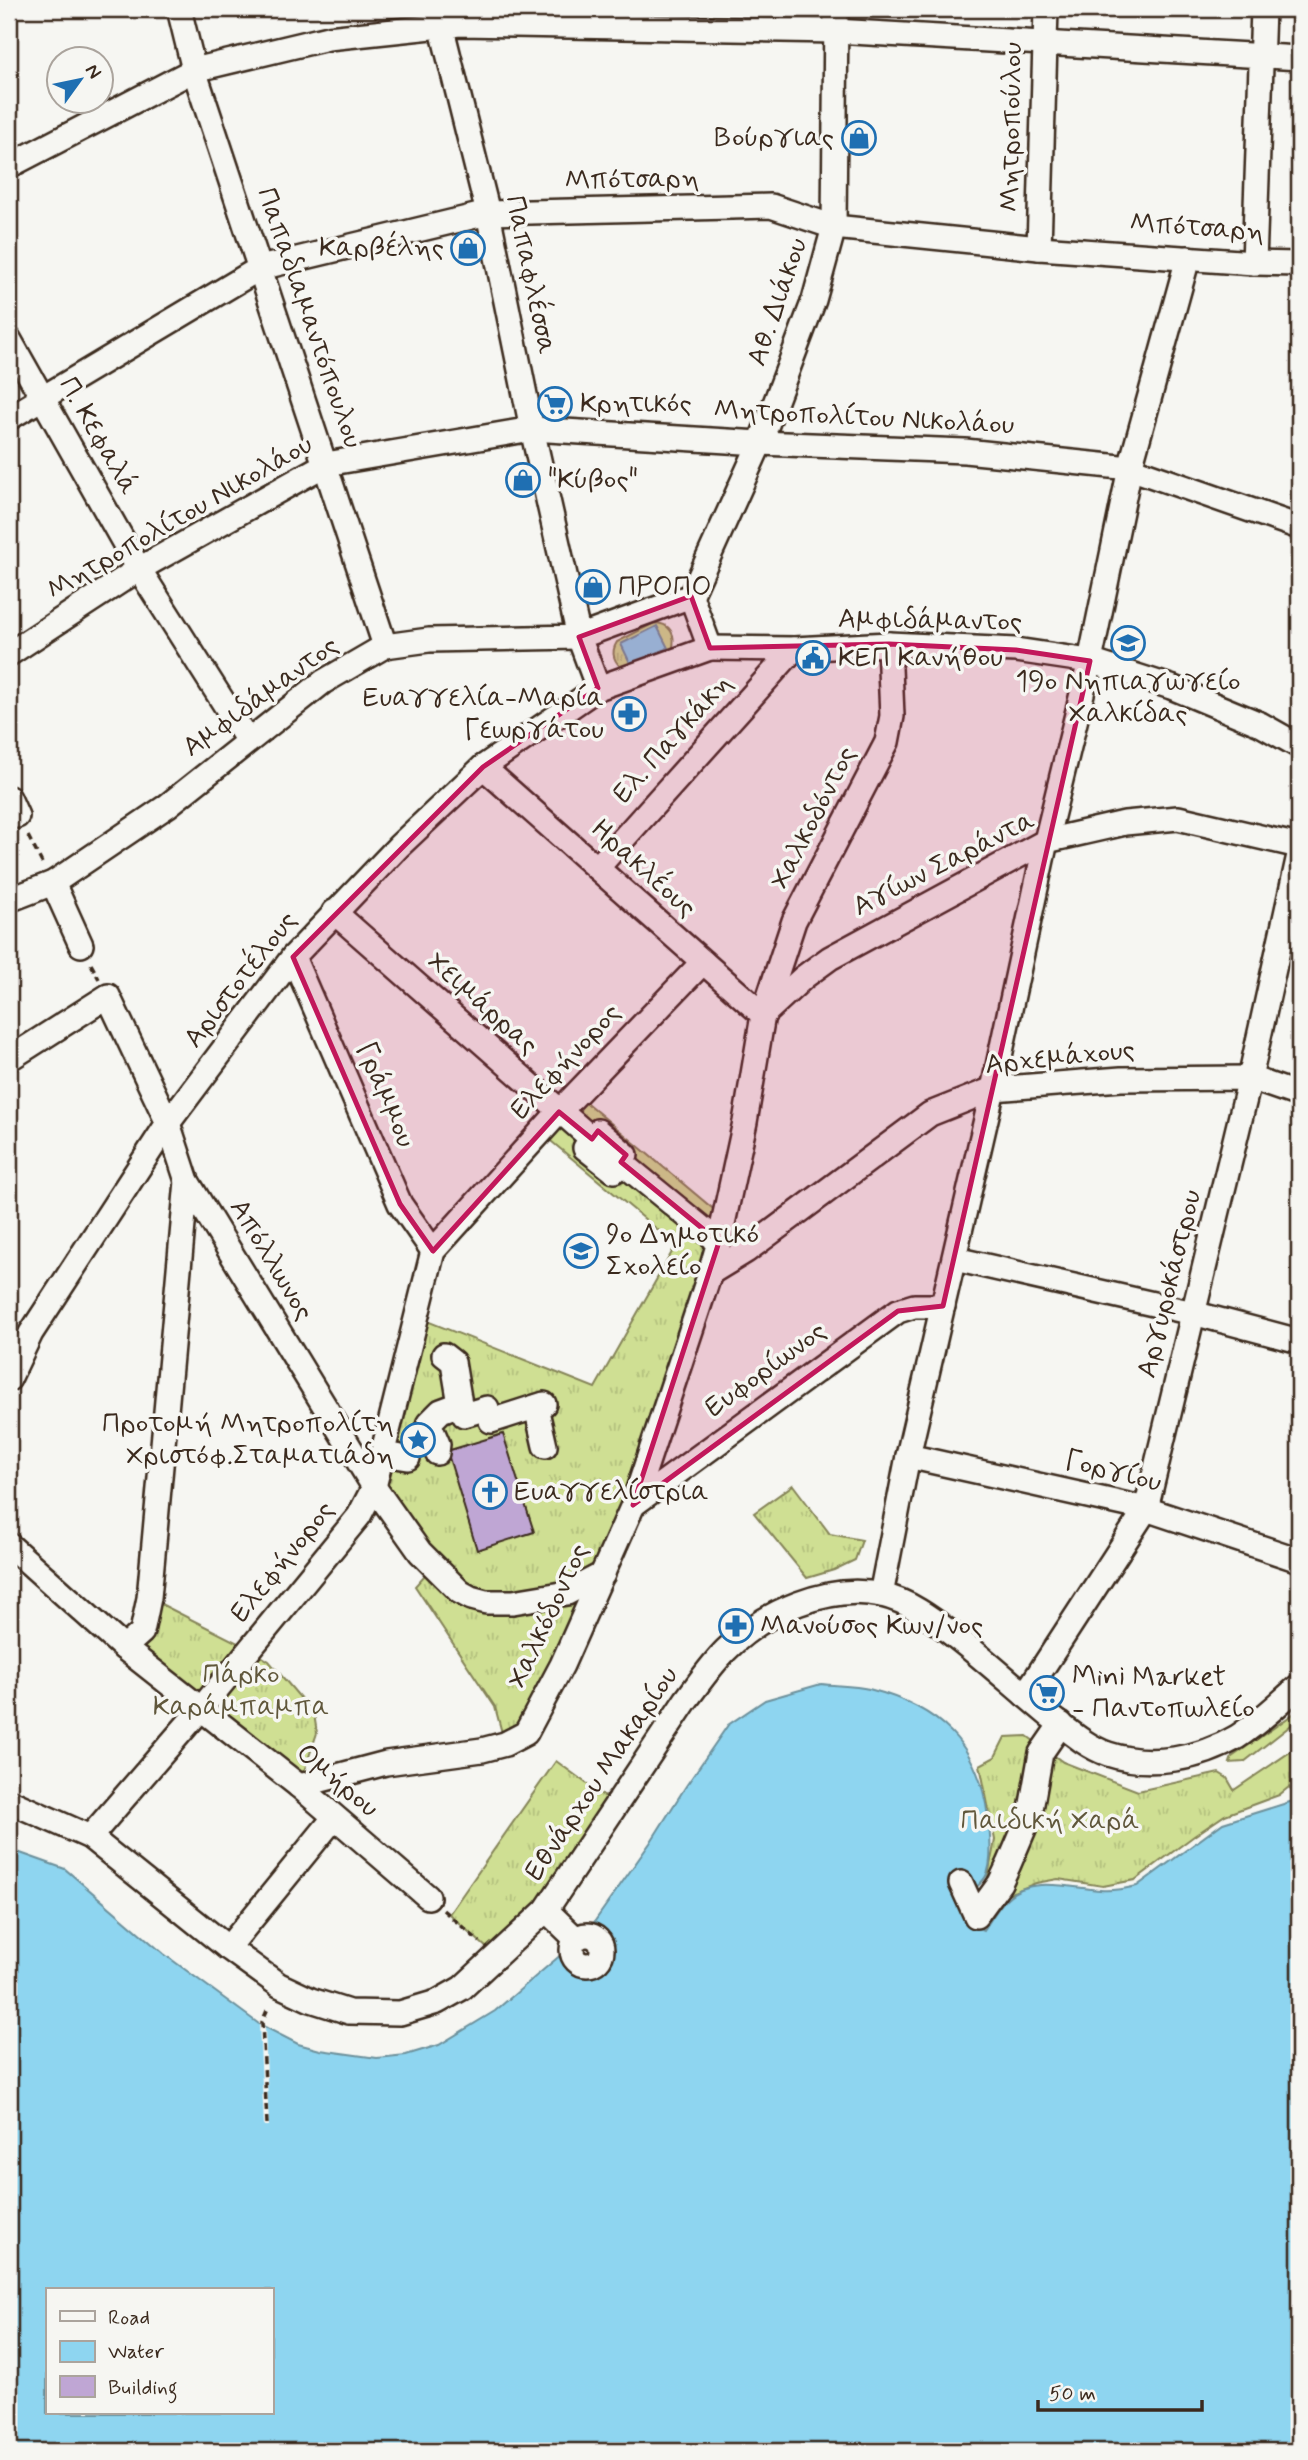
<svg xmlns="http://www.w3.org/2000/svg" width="1308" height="2460" font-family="Mynerve,sans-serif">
<defs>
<pattern id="grass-tufts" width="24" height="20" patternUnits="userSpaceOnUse" patternTransform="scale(1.75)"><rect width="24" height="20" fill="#cfdf93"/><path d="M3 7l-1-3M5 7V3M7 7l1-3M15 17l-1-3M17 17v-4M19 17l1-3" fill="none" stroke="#b3c07e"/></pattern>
</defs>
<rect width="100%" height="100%" fill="#f6f6f2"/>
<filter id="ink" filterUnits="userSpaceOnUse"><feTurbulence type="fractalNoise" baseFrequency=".0143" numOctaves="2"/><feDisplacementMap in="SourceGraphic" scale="14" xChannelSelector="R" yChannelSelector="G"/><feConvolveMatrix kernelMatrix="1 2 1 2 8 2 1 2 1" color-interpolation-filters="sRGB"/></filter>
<g filter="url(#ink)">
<g fill="url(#grass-tufts)" stroke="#858458" stroke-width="2">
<path d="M654,623c16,0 23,12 18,27l-47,20c-11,-7 -15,-17 -8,-28z"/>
<polygon points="576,1094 724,1218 719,1242 562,1665 505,1744 495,1707 415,1586 433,1566 374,1487 417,1317 595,1388 676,1245 540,1132"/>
<polygon points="793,1485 830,1534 862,1540 855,1560 834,1570 807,1578 754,1513"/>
<polygon points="149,1598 248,1648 269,1661 314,1714 317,1733 299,1786 124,1648"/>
<polygon points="1299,1710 1299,1719 1244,1762 1230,1763 1232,1757"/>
<polygon points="1027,1736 1063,1762 1138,1791 1219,1773 1227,1778 1234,1790 1299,1746 1299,1786 1293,1791 1289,1787 1279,1795 1225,1815 1194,1836 1135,1880 1103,1886 1058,1879 1036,1883 1003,1896 987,1881 995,1840 980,1765 995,1757 1005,1737"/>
<polygon points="556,1761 616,1805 497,1957 449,1914"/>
</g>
<g fill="#8ed5f0" stroke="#6d919c" stroke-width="2" fill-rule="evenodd">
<polygon points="657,626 668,648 631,665 621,644"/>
<path d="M821,1684c15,2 33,1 48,5 70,18 110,55 119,128 2,15 5,45 -2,59 -3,6 -10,11 -14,16l-14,-12 9,43 17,7c7,-10 13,-22 22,-31 23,-24 66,-11 94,-9 13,1 25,-1 37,-4l86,-63 70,-22 6,-4v654h-1290v-602l56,20 99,85 95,70 39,20 22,6 57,8 29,-3 33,-10 56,-34 68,-58 19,17c34,-1 30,-25 8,-42l60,-85 36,-57 42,-61 37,-25zM47,2290h224v123h-224z"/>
</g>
<polygon fill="#f6f6f2" points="259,2024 265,2027 269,2126 264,2126"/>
<polygon fill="#bfa6d4" stroke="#3b2a1e" stroke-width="2" points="503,1434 534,1532 477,1550 447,1451"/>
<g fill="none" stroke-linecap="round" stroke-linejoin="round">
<g stroke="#3b2a1e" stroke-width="28">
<g id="minor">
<polyline points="179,9 194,70 385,646"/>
<polyline points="9,166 194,70 328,38 460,24 835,31 1299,58"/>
<polyline points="1039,248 1046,9"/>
<polyline points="1254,263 1263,9"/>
<polyline points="9,339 139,569 248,741"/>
<polyline points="9,418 260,268 488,213 771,206 834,227 1039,248 1254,263 1299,264"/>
<polyline points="691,596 760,443 814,300 834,227 836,9"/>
<polygon points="691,596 710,648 598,688 579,637"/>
<polyline points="710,648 794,649 889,644 1016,650 1090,661 1171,687 1260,724 1299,746"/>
<polyline points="9,654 139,569 326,464 532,429 760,443 965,451 1130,468 1299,527"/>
<polyline points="483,767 763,1015"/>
<polyline points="9,798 17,816"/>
<polyline points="597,868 794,649"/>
<polyline points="53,883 81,945"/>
<polyline points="9,900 53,883 167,806 323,682 385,646 429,640 579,637 532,429 488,213 437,9"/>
<polyline points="334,912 592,1139"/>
<polyline points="293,957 400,1204 433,1251"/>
<polyline points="765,1013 804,977 830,958 1046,841 1125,823 1178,818 1299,846"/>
<polyline points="9,1059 108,996 168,1123 187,1181 374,1487 420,1552 460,1592 471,1598 486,1602 513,1602 567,1593 603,1574"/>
<polygon points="598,1131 626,1155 614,1171 585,1148"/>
<polyline points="621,1162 719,1242"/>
<polyline points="955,1259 1193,1313 1299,1341"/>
<polyline points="710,1273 746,1251 930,1114 993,1089 1121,1079 1250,1078 1299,1095"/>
<polyline points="444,1355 453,1362 460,1404"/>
<polyline points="9,1379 31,1333 168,1123 293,957 399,846 483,767 598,688"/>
<polyline points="536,1407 545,1446"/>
<polyline points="437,1453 438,1444 429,1423 441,1411 460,1404 464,1415 487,1408 491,1421 544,1404"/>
<polyline points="383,1454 408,1458"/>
<polyline points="908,1456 1146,1509 1299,1560"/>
<polyline points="633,1505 898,1311 914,1306 943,1306"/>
<polyline points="9,1545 124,1648 299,1786 428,1897"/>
<polyline points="881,1595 908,1456 993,1089 1046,841 1090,661 1130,468 1188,258"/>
<polyline points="124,1648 142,1632 149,1598 187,1181"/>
<polyline points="1025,1695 1146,1509 1250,1078 1299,855"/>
<polyline points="299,1786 386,1763 482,1750 505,1744 526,1733 562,1665 633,1505 710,1273 719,1242 745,1122 763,1015 794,921 887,742 892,716 889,644"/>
<path d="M9,1801l81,36 138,111 51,37 32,15 38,12 51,1 37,-11 25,-14 84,-78 140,-210c13,-17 25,-35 40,-50 38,-38 102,-67 156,-55 26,6 49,23 70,39 34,26 65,55 98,82 18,14 37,31 58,38 42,14 92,5 129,-17 22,-14 42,-34 62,-51"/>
<polyline points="90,1837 200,1710 359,1516 374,1487 433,1251 559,1112 703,962"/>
<polyline points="961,1883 976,1916 1000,1883 1009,1864 1030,1815 1041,1753 1061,1724"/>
<polyline points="546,1910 576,1939"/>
<circle cx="587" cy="1950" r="15"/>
<polyline points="228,1948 334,1818"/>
</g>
</g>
<g stroke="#3b2a1e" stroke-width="3.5" stroke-dasharray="7 5" stroke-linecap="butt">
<polyline points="28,836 42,863"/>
<polyline points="91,964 99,979"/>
<polyline points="443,1910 480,1942"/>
<polyline points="267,2124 262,2022 269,2006"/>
</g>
<use href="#minor" stroke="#f6f6f2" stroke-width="23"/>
</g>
</g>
<path fill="#c2185b" fill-opacity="0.2" stroke="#c2185b" stroke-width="5" stroke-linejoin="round" d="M691,596l19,52 179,-4 127,6 74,11 -147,645 -45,5 -265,194 86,-263 -98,-80 5,-7 -28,-24 -6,8 -33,-27 -126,139 -33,-47 -107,-247 190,-190 115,-79 -19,-51z"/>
<defs>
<g id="shop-ring" transform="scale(1.75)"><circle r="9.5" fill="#f6f6f2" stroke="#1f6fb2" stroke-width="1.5"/><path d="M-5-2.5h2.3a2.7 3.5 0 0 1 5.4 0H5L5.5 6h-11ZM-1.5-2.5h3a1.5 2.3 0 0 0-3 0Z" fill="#1f6fb2"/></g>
<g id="supermarket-ring" transform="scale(1.75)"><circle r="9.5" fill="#f6f6f2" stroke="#1f6fb2" stroke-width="1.5"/><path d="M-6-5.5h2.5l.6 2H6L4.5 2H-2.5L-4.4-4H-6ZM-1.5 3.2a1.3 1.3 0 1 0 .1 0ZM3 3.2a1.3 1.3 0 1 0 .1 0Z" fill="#1f6fb2"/></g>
<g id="school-ring" transform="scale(1.75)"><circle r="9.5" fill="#f6f6f2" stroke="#1f6fb2" stroke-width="1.5"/><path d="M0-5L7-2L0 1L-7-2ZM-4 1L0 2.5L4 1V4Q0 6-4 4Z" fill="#1f6fb2"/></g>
<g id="civic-ring" transform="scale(1.75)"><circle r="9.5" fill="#f6f6f2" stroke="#1f6fb2" stroke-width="1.5"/><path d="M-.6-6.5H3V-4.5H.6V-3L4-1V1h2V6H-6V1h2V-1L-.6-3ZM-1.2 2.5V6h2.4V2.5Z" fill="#1f6fb2"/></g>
<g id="pharmacy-ring" transform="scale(1.75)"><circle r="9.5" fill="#f6f6f2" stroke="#1f6fb2" stroke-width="1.5"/><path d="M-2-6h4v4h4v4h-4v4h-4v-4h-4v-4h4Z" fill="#1f6fb2"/></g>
<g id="sight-ring" transform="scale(1.75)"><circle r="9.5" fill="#f6f6f2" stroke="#1f6fb2" stroke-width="1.5"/><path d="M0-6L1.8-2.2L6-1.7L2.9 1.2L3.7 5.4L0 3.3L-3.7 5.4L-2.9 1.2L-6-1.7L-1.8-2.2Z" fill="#1f6fb2"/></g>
<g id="church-ring" transform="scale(1.75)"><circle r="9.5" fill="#f6f6f2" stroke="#1f6fb2" stroke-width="1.5"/><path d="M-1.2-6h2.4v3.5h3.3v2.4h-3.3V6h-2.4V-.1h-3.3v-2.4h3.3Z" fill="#1f6fb2"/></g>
</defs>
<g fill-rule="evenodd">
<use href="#shop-ring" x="859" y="138"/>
<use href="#shop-ring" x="468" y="248"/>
<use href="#supermarket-ring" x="555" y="404"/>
<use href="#shop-ring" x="523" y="480"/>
<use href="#shop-ring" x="593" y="587"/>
<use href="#school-ring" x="1128" y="643"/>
<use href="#civic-ring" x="813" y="658"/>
<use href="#pharmacy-ring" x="629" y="714"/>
<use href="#school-ring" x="581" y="1251"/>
<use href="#sight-ring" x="418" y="1440"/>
<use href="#church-ring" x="490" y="1492"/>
<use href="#pharmacy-ring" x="736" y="1626"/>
<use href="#supermarket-ring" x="1047" y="1693"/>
</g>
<g text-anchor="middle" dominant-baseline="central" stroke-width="7" stroke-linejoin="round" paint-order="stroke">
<g font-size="28" fill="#3b2a1e" stroke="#f6f6f2">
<text transform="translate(1012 127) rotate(-89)">Μητροπούλου</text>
<text transform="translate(632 180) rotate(-1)">Μπότσαρη</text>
<text transform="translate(1197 228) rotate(4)">Μπότσαρη</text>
<text transform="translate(530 275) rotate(78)">Παπαφλέσσα</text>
<text transform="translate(778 302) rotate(-71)">Αθ. Διάκου</text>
<text transform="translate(309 318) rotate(71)">Παπαδιαμαντόπουλου</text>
<text transform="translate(864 418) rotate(3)">Μητροπολίτου Νικολάου</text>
<text transform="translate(98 436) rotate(60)">Π. Κεφαλά</text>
<text transform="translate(180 518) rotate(-30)">Μητροπολίτου Νικολάου</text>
<text transform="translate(930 621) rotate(1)">Αμφιδάμαντος</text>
<text transform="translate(261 697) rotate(-36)">Αμφιδάμαντος</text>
<text transform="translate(673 739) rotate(-48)">Ελ. Παγκάκη</text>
<text transform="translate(814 818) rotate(-63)">Χαλκοδόντος</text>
<text transform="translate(944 864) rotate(-27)">Αγίων Σαράντα</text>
<text transform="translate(643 869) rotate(42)">Ηρακλέους</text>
<text transform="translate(241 980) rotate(-52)">Αριστοτέλους</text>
<text transform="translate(482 1004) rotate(42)">Χειμάρρας</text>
<text transform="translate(1060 1058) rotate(-6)">Αρχεμάχους</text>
<text transform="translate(566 1062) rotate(-47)">Ελεφήνορος</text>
<text transform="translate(385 1095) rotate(67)">Γράμμου</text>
<text transform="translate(271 1260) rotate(59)">Απόλλωνος</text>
<text transform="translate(1170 1284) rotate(-76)">Αργυροκάστρου</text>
<text transform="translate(766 1370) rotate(-36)">Ευφορίωνος</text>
<text transform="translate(1113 1472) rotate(14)">Γοργίου</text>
<text transform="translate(283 1562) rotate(-51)">Ελεφήνορος</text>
<text transform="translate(549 1616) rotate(-65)">Χαλκόδοντος</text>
<text transform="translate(602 1774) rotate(-56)">Εθνάρχου Μακαρίου</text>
<text transform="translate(337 1781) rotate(40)">Ομήρου</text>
</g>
<g font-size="28" fill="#3b2a1e" stroke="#f6f6f2" text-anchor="start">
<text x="834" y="138" text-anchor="end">Βούργιας</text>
<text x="444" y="248" text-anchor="end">Καρβέλης</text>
<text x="580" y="404">Κρητικός</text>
<text x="548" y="480">"Κύβος"</text>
<text x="618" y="587">ΠΡΟΠΟ</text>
<text x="838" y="658">ΚΕΠ Κανήθου</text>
<text x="1128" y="682" text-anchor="middle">19ο Νηπιαγωγείο<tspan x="1128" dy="32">Χαλκίδας</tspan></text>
<text x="604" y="698" text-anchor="end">Ευαγγελία-Μαρία<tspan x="604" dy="32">Γεωργάτου</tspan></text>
<text x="606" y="1235">9ο Δημοτικό<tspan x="606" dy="32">Σχολείο</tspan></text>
<text x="394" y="1424" text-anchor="end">Προτομή Μητροπολίτη<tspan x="394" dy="32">Χριστόφ.Σταματιάδη</tspan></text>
<text x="514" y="1492">Ευαγγελίστρια</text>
<text x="760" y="1626">Μανούσος Κων/νος</text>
<text x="1072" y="1677">Mini Market<tspan x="1072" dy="32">- Παντοπωλείο</tspan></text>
</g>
<g font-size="28" fill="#60573b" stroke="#f6f6f2">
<text x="241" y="1675">Πάρκο<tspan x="241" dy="32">Καράμπαμπα</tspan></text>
<text x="1050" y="1821">Παιδική Χαρά</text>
</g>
</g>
<rect width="1308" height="2460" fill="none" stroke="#f6f6f2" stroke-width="35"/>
<rect x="18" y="18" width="1273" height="2425" fill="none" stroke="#3b2a1e" stroke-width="2.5" filter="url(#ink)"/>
<rect x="46" y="2288" width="228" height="126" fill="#f6f6f2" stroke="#aba49d" stroke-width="2"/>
<rect x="60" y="2311" width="35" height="10" fill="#f6f6f2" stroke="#aba49d" stroke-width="2"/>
<text x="108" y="2324" font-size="21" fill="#3b2a1e">Road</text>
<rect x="60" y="2341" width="35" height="21" fill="#8ed5f0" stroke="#aba49d" stroke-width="2"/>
<text x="108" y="2358" font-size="21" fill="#3b2a1e">Water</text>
<rect x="60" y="2376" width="35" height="21" fill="#bfa6d4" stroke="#aba49d" stroke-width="2"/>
<text x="108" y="2394" font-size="21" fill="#3b2a1e">Building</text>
<g transform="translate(80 80) rotate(57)"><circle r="33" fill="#f6f6f2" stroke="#aba49d" stroke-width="2"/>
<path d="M0-5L12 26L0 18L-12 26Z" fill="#1f6fb2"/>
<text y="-10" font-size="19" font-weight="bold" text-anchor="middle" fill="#3b2a1e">N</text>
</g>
<path d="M1038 2400v10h164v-10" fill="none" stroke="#3b2a1e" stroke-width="3.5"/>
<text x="1049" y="2400" font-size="21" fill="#3b2a1e" stroke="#f6f6f2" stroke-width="5" paint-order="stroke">50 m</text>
</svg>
